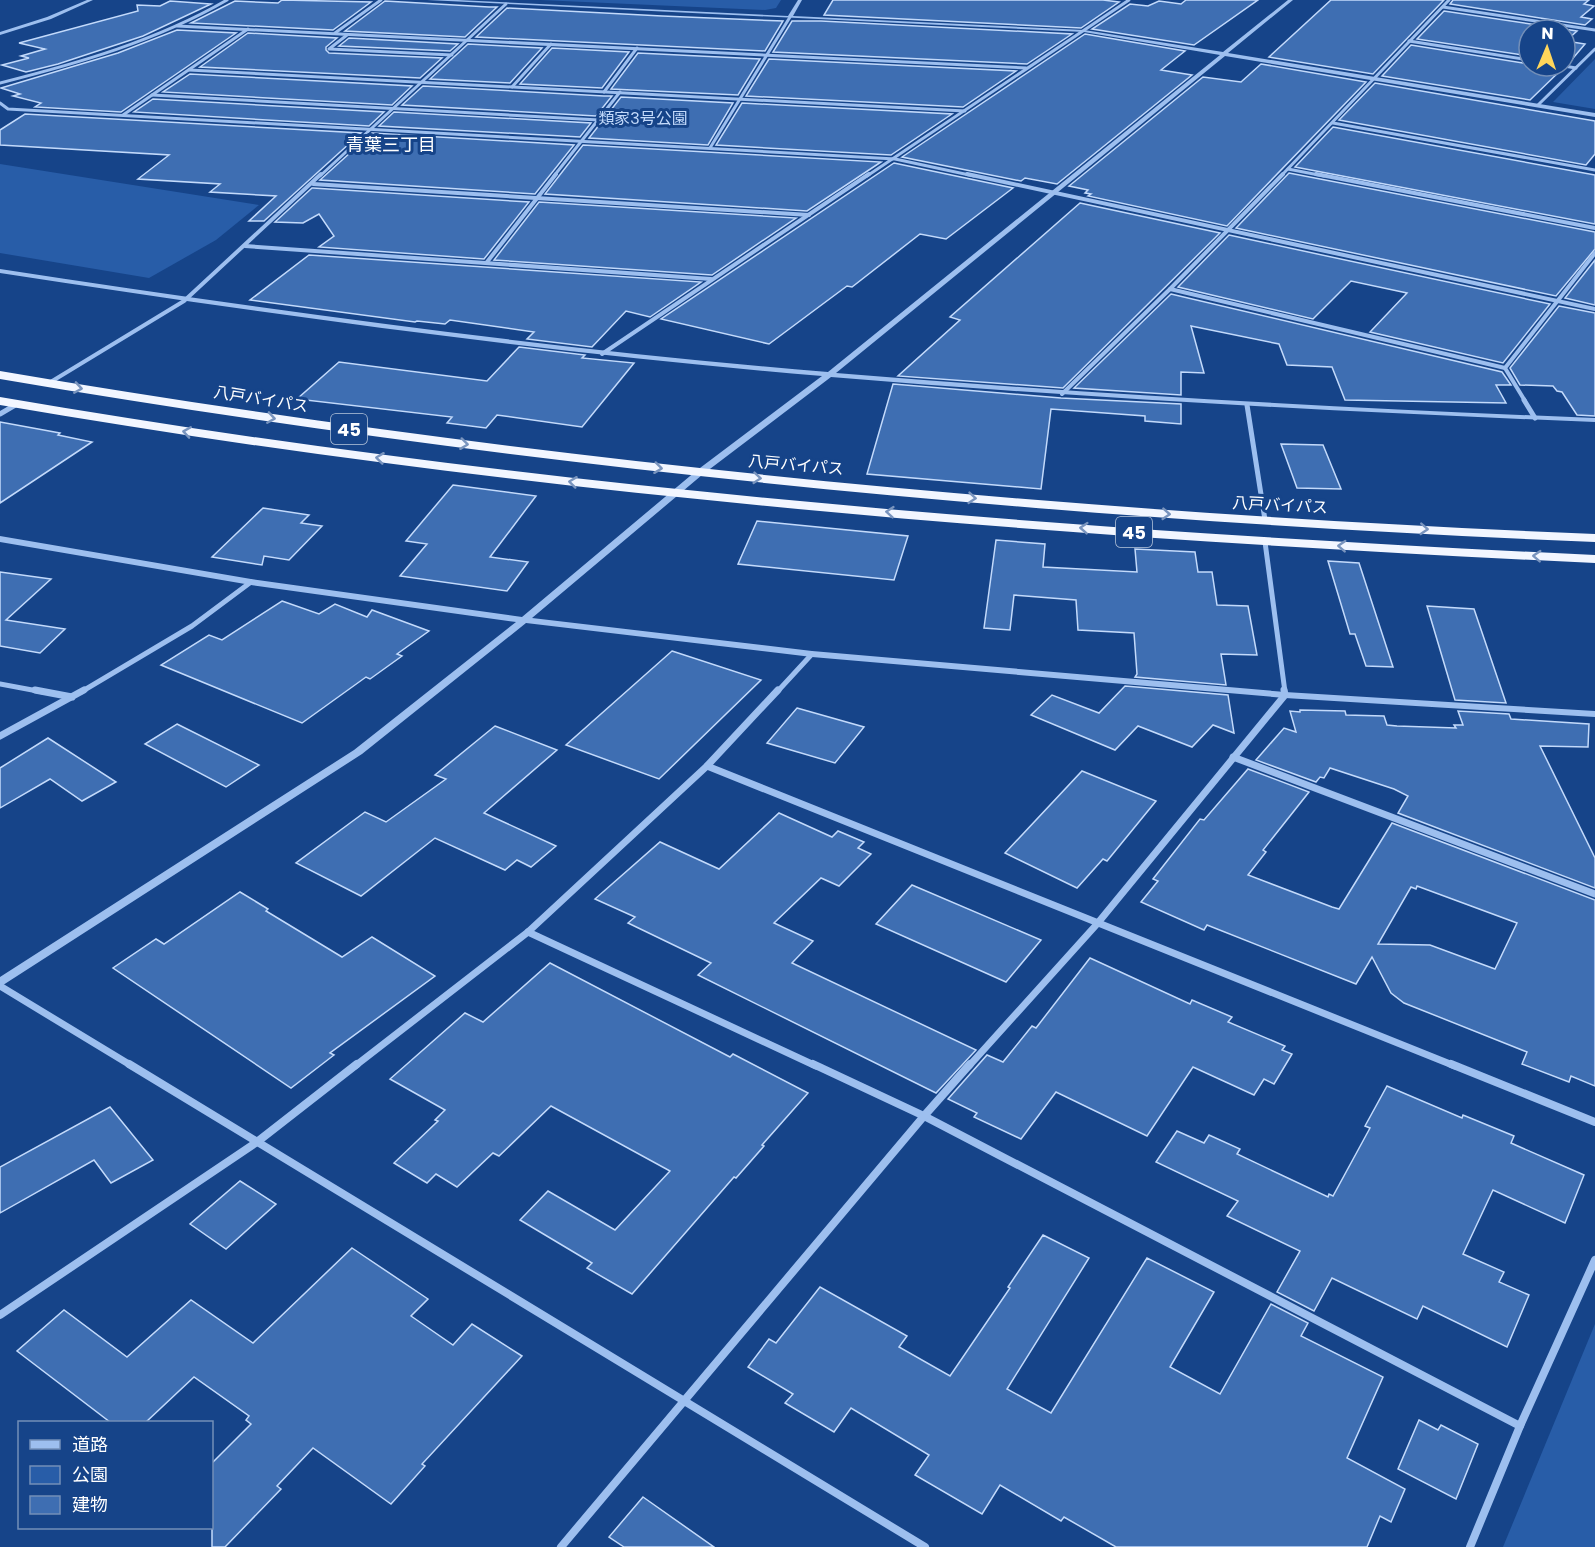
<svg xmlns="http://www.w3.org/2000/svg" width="1595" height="1547" font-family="Poppins,'Noto Sans JP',sans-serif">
<rect width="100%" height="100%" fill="#164489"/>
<g fill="#285da8">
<polygon points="540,0 781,0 776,8 765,10"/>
<polygon points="1595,59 1595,109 1553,102 1555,100"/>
<polygon points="0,164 259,205 216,240 149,278 0,253"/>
<polygon points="1595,1324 1595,1547 1503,1547"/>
</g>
<g fill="#3e6eb2" stroke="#c3dafb" stroke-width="1.5" fill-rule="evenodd">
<polygon points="282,0 371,2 333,30 191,23 235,1 278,3"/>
<polygon points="833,0 1103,0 1119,2 1081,28 824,15"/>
<polygon points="1186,0 1258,0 1194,45 1092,29 1130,4 1148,6 1159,1 1181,4"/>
<polygon points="1331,0 1444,0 1373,74 1269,57"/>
<polygon points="1453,0 1589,0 1584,4 1594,6 1581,17 1592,19 1585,25 1450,4"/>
<polygon points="170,1 211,4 143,36 58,64 26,72 2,65 29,58 21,56 45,49 19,43 138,11 137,5 160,6"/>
<polygon points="385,1 489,7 497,7 465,37 345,31"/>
<polygon points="507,8 662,16 783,21 765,51 476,37"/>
<polygon points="1444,11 1577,31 1566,41 1585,44 1569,63 1565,62 1565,30 1529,30 1529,56 1417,39"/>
<polygon points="792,21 821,21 1072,34 1027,64 773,52"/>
<polygon points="177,30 236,33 121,112 35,107 41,103 13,96 20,94 1,88 118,53"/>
<polygon points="248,33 337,38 326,47 326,50 329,53 442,58 420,78 200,67"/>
<polygon points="1085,34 1185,51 1161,70 1192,75 1057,184 1025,178 1021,181 902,157"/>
<polygon points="349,38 458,44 450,51 339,46"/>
<polygon points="468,44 542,48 510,83 430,79"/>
<polygon points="1411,45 1529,64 1529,66 1560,66 1562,69 1530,100 1382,76"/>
<polygon points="552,48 629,52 602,88 520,84"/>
<polygon points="638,53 760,59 738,95 611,89"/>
<polygon points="769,59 1016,71 963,107 746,96"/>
<polygon points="1261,64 1366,82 1227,226 1088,196 1091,194 1085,193 1088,190 1069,186 1203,77 1241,82"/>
<polygon points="190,74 412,86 392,105 163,92"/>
<polygon points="1375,83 1595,121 1595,154 1586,165 1339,120"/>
<polygon points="423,86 604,96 612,96 596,116 402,105"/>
<polygon points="621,97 733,103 708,145 589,138"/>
<polygon points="153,99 384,112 369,126 134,112"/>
<polygon points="742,103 952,114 891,155 716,145"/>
<polygon points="394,112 591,123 580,137 379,126"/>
<polygon points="25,114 361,133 264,221 249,221 276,196 210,192 220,184 138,179 169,155 0,145 0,130"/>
<polygon points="1333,127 1595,175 1595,224 1295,167"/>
<polygon points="372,133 574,145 535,194 320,180"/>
<polygon points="583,145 881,162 807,211 545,194"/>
<polygon points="894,163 1013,188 946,239 920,234 852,287 847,286 769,344 661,319"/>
<polygon points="1289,173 1595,232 1595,249 1556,296 1236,228"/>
<polygon points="312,188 313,188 529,202 484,259 319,247 334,236 319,214 303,223 275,222"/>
<polygon points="539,202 796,218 712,275 494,260"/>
<polygon points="1080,203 1220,233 1063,388 898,376 960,320 950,317"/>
<polygon points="1229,235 1550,304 1503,363 1370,332 1407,293 1351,281 1313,319 1178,287"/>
<polygon points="309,255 701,282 650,317 626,311 592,347 527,339 534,332 450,320 445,324 417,321 415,322 250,300"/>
<polygon points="1595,260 1595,305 1565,298"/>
<polygon points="1171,294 1502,372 1511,385 1496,385 1506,403 1345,400 1332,367 1287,365 1279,344 1191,326 1204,373 1181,372 1181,395 1074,388"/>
<polygon points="1559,306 1595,313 1595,416 1577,415 1562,392 1557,391 1553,386 1520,385 1510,368"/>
<polygon points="519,347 585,355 582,358 634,363 582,427 497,415 486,428 447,423 452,417 297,399 339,362 487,381"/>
<polygon points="893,384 1061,398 1181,404 1181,424 1145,421 1145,416 1051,409 1041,489 867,474"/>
<polygon points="0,422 60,433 58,435 92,442 0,503"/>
<polygon points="1281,444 1323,445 1341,489 1297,488"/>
<polygon points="453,485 536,496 490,557 528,562 507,591 400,576 427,544 406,541"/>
<polygon points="263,508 309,515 301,523 322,526 289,560 264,556 262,565 212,557"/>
<polygon points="757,521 908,536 894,580 738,564"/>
<polygon points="996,540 1045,544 1043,567 1137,572 1135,549 1195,552 1198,572 1212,572 1217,605 1248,606 1257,655 1221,654 1226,685 1135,677 1137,674 1134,633 1078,630 1076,600 1014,595 1010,630 984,628"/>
<polygon points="1328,561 1359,563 1393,667 1366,666 1355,634 1350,634"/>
<polygon points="0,572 51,579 6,620 65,629 40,653 0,646"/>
<polygon points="282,601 319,614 335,604 367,617 372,610 429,631 397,654 402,656 370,679 366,677 302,723 161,665 209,635 222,640"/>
<polygon points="1427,606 1474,609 1506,703 1455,700"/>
<polygon points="672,651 761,680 659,779 566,745"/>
<polygon points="1125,686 1228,695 1234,733 1213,725 1192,747 1138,726 1115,750 1031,715 1052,695 1099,713"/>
<polygon points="797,708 864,727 835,763 767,743"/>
<polygon points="1300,710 1345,711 1346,715 1384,716 1387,725 1397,726 1456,728 1454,725 1463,725 1458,711 1509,714 1511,719 1589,724 1588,747 1540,746 1595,858 1595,888 1398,813 1408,796 1394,789 1330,768 1324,778 1320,777 1316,782 1256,760 1284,728 1296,732 1290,711 1300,712"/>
<polygon points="177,724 259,765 226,787 145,744"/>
<polygon points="495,726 557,750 484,813 556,846 531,867 517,860 505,870 435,838 361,896 296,863 365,812 386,822 446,779 435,775"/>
<polygon points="48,738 116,782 82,801 50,779 0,808 0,768"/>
<path d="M1248,769l61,23 -46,58 3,2 -18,23 84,32 7,2 53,-86 203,77v186l-24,-10 -2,6 -47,-18 5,-12 -123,-49 -13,-10 -19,-36 -16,27 -149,-59 -3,5 -63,-28 17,-21 -5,-2 47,-60 4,1zM1417,886l100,37 -22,46 -65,-24 -52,-1 33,-57 5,2z"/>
<polygon points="1082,771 1156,801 1107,861 1103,859 1077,888 1005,853"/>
<polygon points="779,813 832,837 838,831 864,842 858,848 871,854 839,886 821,878 774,923 813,941 792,963 976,1050 936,1093 698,975 711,963 628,923 635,917 595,899 660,842 719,869"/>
<polygon points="912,885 1041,940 1006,982 876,924"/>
<polygon points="240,892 268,909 266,911 342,957 372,937 435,976 330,1053 334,1055 291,1088 113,968 156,939 164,944"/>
<polygon points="1090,958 1190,1004 1192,1000 1232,1017 1228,1022 1285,1046 1282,1050 1292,1054 1274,1084 1264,1079 1254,1095 1193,1067 1147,1136 1056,1092 1021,1139 974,1117 977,1113 948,1099 987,1055 1003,1062 1032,1026 1036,1028"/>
<polygon points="550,963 730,1057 733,1054 808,1093 762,1145 764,1146 736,1178 734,1177 632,1294 587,1268 592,1263 520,1220 548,1191 615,1230 670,1171 551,1106 499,1156 493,1153 457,1187 436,1174 427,1183 394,1163 438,1121 435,1120 445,1110 390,1079 465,1013 483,1022"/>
<polygon points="1387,1086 1462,1118 1463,1115 1514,1136 1511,1143 1584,1175 1565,1223 1493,1190 1463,1254 1504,1272 1499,1282 1529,1295 1507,1347 1423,1306 1417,1319 1332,1278 1314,1311 1277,1292 1300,1251 1227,1216 1238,1201 1156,1162 1177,1131 1204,1143 1209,1135 1240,1149 1237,1154 1328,1197 1329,1194 1333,1196 1370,1128 1365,1126"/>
<polygon points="110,1107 153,1160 111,1183 94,1160 0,1213 0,1167"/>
<polygon points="240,1181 276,1204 226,1249 190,1224"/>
<polygon points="1043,1235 1089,1258 1007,1389 1051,1413 1147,1258 1214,1292 1170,1367 1220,1394 1271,1304 1308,1323 1301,1336 1383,1377 1347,1458 1405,1489 1391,1522 1380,1516 1367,1547 1116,1547 1064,1517 1061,1521 1000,1485 982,1514 915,1475 929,1455 851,1408 834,1432 785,1403 793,1394 748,1367 769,1339 776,1343 820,1287 907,1336 899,1347 950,1376 1010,1288 1008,1287"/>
<polygon points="352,1248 428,1299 411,1316 453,1345 472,1324 522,1356 422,1464 425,1466 391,1504 313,1448 277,1486 281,1489 225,1547 212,1547 212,1463 251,1424 246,1420 249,1416 194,1377 146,1422 110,1422 17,1351 64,1310 127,1357 191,1300 253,1343"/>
<polygon points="1419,1420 1438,1430 1441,1425 1478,1444 1456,1499 1398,1469"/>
<polygon points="643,1497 714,1547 624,1547 609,1537"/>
</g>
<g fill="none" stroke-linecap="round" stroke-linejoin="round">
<g stroke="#9dbfef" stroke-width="3">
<polyline points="1443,7 1595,30"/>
<polyline points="177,26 1026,68"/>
<polyline points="335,33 381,0"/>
<polyline points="347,35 329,49 452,55"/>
<polyline points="1409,41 1529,60"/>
<polyline points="1564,66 1576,68"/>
<polyline points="189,70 965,111"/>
<path d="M0,83c79,-20 156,-42 227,-83"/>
<polyline points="512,87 551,44"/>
<polyline points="604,92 637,48"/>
<polyline points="152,95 599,120"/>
<polyline points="0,103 8,109 895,159 974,176"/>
<polyline points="1538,105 1595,49"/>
<polyline points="123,115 248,29"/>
<polyline points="1333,123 1595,170"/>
<polyline points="710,148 790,17"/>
<polyline points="1288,169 1324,176"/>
<polyline points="320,176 506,4"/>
<polyline points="554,176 620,92"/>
<polyline points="867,176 1129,0"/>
<polyline points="1281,176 1449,0"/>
</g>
<g stroke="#9dbfef" stroke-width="4">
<polyline points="967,174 1595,309"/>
<polyline points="1316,174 1595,228"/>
<polyline points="313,184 809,215"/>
<polyline points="245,246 711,279"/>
<polyline points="487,262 556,174"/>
<polyline points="1170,289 1505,368"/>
<polyline points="602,354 869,174"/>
<polyline points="49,383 184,301 321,174"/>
<polyline points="1062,394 1170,289 1283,174"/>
<polyline points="1525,401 1505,368 1595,253"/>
</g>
<g stroke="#9dbfef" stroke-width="5">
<polyline points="1524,400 1535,418"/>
<polyline points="1247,405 1265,520"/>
<polyline points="0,414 17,404"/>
<polyline points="1265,542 1285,692"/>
<polyline points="0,684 43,692"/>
<polyline points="81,692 192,626 251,582"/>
<polyline points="777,692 812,654"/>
</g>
<g stroke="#9dbfef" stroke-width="7">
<polyline points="35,690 72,697"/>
<polyline points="0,736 84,690"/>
<polyline points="1233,757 1595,894"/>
<polyline points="707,766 1455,1066"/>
<polyline points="528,932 816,1066"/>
<polyline points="0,986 132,1066"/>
<polyline points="355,1066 528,932 707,766 778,690"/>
<polyline points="969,1066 1097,924 1285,695 1284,690"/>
</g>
<g stroke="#9dbfef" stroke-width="8">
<polyline points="129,1064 925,1547"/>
<polyline points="813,1064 924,1116 1520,1426"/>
<polyline points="1451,1064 1595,1122"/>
<polyline points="0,1315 257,1142 357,1064"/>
<polyline points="561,1547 924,1116 970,1064"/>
<polyline points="1470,1547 1520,1426 1595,1260"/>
</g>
<g fill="#9dbfef" fill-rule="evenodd">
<polygon points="87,0 93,0 51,19 0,35 0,32 47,17"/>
<path d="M427,0h31l330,16 10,-16h4l-9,16 291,14 139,22 65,-52h5l-65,53 367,60v4l-370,-61 -389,317c253,21 505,35 759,45v4c-255,-10 -510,-24 -764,-45l-129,98 -170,143 280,33 473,41 310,19v6l-310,-19 -473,-41 -286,-34 -164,131 -362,233v-10l354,-227 162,-128 -265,-37 -251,-43v-6l251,43 271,38 174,-146 126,-95c-275,-23 -549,-61 -822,-103v-4c275,42 550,80 828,103l392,-317 -136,-23z"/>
</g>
<g fill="#f2f6ff" fill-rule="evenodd">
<path d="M0,371c527,90 1061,141 1595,163v8c-534,-22 -1068,-73 -1595,-163z"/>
<path d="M0,397c527,91 1061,133 1595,158v8c-534,-25 -1068,-67 -1595,-158z"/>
</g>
</g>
<defs><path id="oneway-chevron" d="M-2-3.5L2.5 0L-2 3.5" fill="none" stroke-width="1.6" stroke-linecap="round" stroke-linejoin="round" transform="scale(1.5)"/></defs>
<g stroke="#7994be">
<use href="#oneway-chevron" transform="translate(78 388) rotate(9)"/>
<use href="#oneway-chevron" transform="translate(271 418) rotate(9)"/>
<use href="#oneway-chevron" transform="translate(187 432) rotate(-171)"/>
<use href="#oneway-chevron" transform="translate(464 444) rotate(7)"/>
<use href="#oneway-chevron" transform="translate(380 458) rotate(-173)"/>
<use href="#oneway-chevron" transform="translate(658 468) rotate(7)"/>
<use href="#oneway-chevron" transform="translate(757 478) rotate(5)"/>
<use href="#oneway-chevron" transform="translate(573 482) rotate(-173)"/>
<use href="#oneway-chevron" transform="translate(972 498) rotate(5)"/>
<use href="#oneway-chevron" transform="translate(890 512) rotate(-175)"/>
<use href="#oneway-chevron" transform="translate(1166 514) rotate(4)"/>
<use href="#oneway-chevron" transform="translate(1084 528) rotate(-176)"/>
<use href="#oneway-chevron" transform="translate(1424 529) rotate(3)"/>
<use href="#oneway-chevron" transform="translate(1342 546) rotate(-177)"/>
<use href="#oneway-chevron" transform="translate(1537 556) rotate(-177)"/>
</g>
<g text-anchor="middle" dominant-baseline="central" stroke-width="6" stroke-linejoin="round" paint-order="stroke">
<g font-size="16" fill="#c3dafb" stroke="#164489">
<text x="643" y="118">類家3号公園</text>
</g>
<g font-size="16" fill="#fff" stroke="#164489">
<text transform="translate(261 399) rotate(9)">八戸バイパス</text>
<text transform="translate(796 465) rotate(5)">八戸バイパス</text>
<text transform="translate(1280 505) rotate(3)">八戸バイパス</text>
</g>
<g font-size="18" fill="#fff" stroke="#164489">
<text x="391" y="144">青葉三丁目</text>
</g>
<g fill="#164489" stroke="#b9c7dc" stroke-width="1.5">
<rect x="331" y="414" width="36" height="30" rx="4.5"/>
<rect x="1116" y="517" width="36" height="30" rx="4.5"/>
</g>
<g font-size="18" font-weight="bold" fill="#fff">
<text x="349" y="429">45</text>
<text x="1134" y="532">45</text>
</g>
</g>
<rect x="18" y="1421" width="195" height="108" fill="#164489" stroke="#738fb8" stroke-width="1.5"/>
<rect x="30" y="1440" width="30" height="9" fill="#9dbfef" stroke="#738fb8" stroke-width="1.5"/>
<text x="72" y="1451" font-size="18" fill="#ffffff">道路</text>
<rect x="30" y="1466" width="30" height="18" fill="#285da8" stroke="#738fb8" stroke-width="1.5"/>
<text x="72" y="1481" font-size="18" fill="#ffffff">公園</text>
<rect x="30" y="1496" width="30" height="18" fill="#3e6eb2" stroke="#738fb8" stroke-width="1.5"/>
<text x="72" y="1511" font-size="18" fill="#ffffff">建物</text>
<g transform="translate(1547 48) rotate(2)"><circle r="28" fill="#164489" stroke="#738fb8" stroke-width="1.5"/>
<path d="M0-4.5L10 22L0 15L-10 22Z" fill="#ffd65b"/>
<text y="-9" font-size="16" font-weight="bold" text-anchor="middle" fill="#ffffff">N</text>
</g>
</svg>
